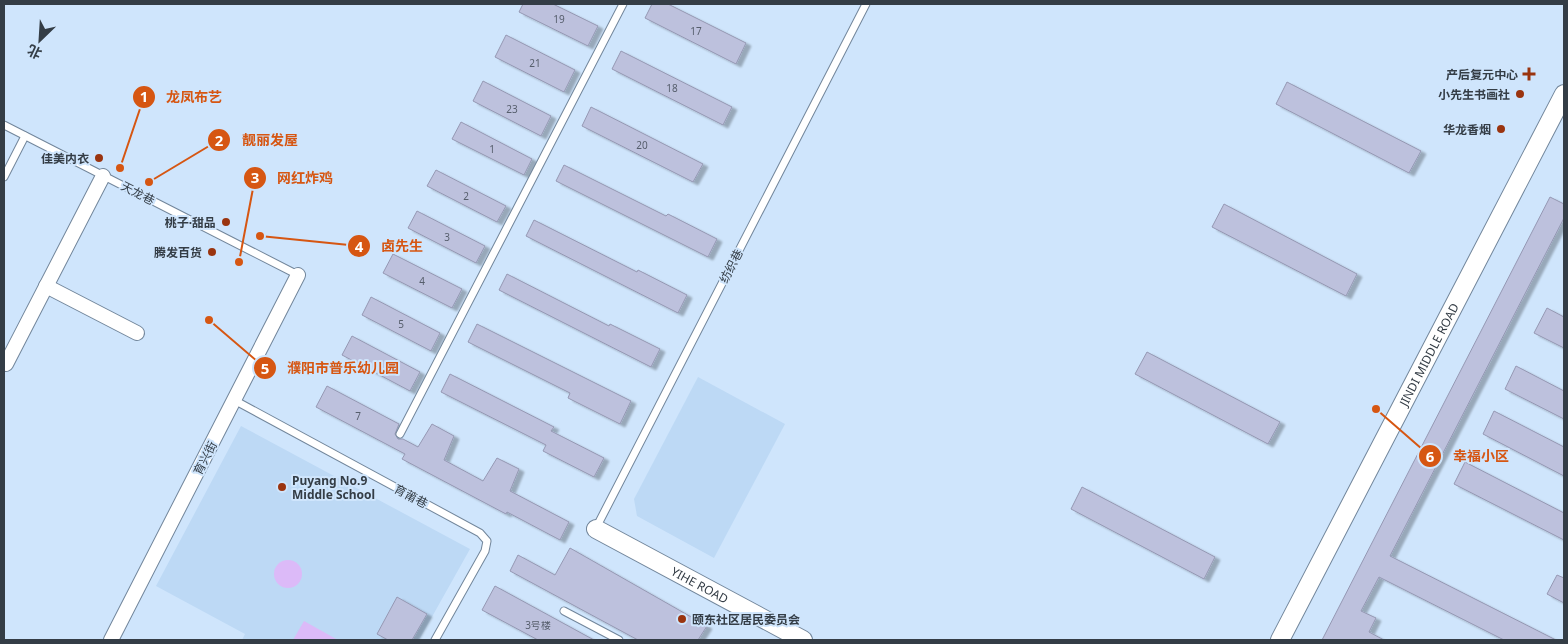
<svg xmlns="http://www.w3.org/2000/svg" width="1568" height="644" font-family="'Noto Sans','Noto Sans SC',sans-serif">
<defs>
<filter id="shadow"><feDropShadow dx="5" dy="3" stdDeviation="1" flood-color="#0004"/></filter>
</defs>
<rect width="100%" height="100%" fill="#cfe5fc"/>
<g fill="#bdd9f5">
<polygon points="698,377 785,424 714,558 637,516 634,499"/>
<polygon points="241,426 470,549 419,640 242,640 245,634 156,586"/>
</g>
<g fill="#dcbaf8">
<circle cx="288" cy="574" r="14"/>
<polygon points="304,621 338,640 293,640"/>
</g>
<g fill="#bdc1dd" stroke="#9598b3" filter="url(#shadow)">
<polygon points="523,4 553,4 598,26 588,46 519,12"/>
<polygon points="652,4 668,4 746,43 736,64 645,18"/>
<polygon points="506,35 575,70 564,92 495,57"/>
<polygon points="621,51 732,107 723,125 612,69"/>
<polygon points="483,81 551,116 541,136 473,101"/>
<polygon points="1287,82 1421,151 1409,173 1276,104"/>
<polygon points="591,107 703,164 693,182 582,126"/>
<polygon points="461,122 532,159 524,175 452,139"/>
<polygon points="564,165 666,216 668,214 717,239 708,257 556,181"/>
<polygon points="436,170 506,206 497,222 427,186"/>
<polygon points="1550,197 1564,204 1564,218 1390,556 1556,640 1504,640 1379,577 1361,611 1376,618 1369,632 1384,640 1322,640"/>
<polygon points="1224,204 1357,274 1346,296 1212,227"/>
<polygon points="417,211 485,246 476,263 408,228"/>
<polygon points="534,220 637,272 638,270 687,295 678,313 526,236"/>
<polygon points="393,254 462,289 452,308 383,273"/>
<polygon points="507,274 609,326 610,324 660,349 651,367 499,290"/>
<polygon points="371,297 440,333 431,351 362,315"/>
<polygon points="1547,308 1564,317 1564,348 1534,333"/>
<polygon points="477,324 631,401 620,424 568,398 570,393 468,342"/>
<polygon points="352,336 420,372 410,391 342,355"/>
<polygon points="1147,352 1280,422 1268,444 1135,374"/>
<polygon points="1516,366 1564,391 1564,419 1505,389"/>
<polygon points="450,374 554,427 551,431 604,458 594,477 543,451 546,445 441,392"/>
<polygon points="327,386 399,424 395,434 398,439 403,439 418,447 432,424 454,436 444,460 483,481 497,458 519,469 510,491 569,522 560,540 507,512 506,514 402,459 405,454 316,407"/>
<polygon points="1494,411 1564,447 1564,476 1483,434"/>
<polygon points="1465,462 1564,513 1564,540 1454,484"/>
<polygon points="1082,487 1215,557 1204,579 1071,509"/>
<polygon points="570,548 707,626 698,640 638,640 510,571 518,555 555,575"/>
<polygon points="1557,575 1564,578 1564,603 1547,594"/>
<polygon points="495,586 594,640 538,640 482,610"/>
<polygon points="397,597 427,614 412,640 388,640 377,634"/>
</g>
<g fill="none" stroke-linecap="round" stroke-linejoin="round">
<g stroke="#72869b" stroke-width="9">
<g id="service">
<polyline points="4,125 298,275"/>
<polyline points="4,177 25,136"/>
<polyline points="234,400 480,533 487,541 485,551 435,640"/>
<polyline points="400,434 623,4"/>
<polyline points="596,528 866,4"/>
<polyline points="564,611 619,640"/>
</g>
</g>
<g stroke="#72869b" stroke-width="16">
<g id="minor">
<polyline points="46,286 137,333"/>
<polyline points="6,364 103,176"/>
<polyline points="111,640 298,275"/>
</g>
</g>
<g stroke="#72869b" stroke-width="20">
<g id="tertiary">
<path id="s1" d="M596,529l207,111"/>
<path id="s2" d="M1280,640l284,-546"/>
</g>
</g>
<use href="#service" stroke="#fff" stroke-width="7"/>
<use href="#minor" stroke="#fff" stroke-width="14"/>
<use href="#tertiary" stroke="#fff" stroke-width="18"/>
</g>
<g fill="#9a340f" stroke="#cfe5fc" stroke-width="2">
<path d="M1526.5 66.5h5v5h5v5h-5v5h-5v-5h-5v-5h5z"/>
<circle cx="1520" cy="94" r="5"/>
<circle cx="1501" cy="129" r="5"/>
<circle cx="99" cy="158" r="5"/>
<circle cx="226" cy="222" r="5"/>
<circle cx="212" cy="252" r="5"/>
<circle cx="282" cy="487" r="5"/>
<circle cx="682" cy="619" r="5"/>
</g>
<g text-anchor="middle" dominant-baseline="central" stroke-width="4" stroke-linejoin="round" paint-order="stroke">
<g font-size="10" fill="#565e6c">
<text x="559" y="19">19</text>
<text x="696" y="31">17</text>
<text x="535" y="63">21</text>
<text x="672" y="88">18</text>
<text x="512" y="109">23</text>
<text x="642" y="145">20</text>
<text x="492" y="149">1</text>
<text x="466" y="196">2</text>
<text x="447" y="237">3</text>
<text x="422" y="281">4</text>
<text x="401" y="324">5</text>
<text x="358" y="416">7</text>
<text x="538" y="625">3号楼</text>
</g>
<g font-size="12" font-weight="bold" fill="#343d46" stroke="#cfe5fc" text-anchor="end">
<text x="1518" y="74">产后复元中心</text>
<text x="1510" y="94">小先生书画社</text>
<text x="1491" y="129">华龙香烟</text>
<text x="89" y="158">佳美内衣</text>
<text x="216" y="222">桃子·甜品</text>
<text x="202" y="252">腾发百货</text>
<text x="292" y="480" text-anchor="start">Puyang No.9<tspan x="292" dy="14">Middle School</tspan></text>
<text x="692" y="619" text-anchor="start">颐东社区居民委员会</text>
</g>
<g font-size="12" fill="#343d46" stroke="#cfe5fc">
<text transform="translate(138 193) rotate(27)">天龙巷</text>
<text transform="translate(731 266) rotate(-63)">纺织巷</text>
<text stroke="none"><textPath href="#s2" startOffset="322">JINDI MIDDLE ROAD</textPath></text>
<text transform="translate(205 458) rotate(-63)">育兴街</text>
<text transform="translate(411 496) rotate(28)">育莆巷</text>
<text stroke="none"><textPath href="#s1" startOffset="118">YIHE ROAD</textPath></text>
</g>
</g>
<path fill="none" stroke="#d65612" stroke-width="2" d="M120 168L144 97M149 182L219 140M239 262L255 178M260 236L359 246M209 320L265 368M1376 409L1430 456"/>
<g fill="#d65612" stroke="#cfe5fc" stroke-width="2">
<circle cx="120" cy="168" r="5"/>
<circle cx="149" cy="182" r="5"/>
<circle cx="239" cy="262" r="5"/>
<circle cx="260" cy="236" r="5"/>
<circle cx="209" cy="320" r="5"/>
<circle cx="1376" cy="409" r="5"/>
<circle cx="144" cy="97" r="12"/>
<circle cx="219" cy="140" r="12"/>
<circle cx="255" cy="178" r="12"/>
<circle cx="359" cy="246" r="12"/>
<circle cx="265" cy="368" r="12"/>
<circle cx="1430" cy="456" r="12"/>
</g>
<g font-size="15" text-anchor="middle" font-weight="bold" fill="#fff">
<text x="144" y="102">1</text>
<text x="219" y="146">2</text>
<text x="255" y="183">3</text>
<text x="359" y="252">4</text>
<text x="265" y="374">5</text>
<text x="1430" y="462">6</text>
</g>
<g font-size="14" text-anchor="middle" font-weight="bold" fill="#d65612" stroke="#cfe5fc" stroke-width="4" stroke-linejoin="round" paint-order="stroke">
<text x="194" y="102">龙凤布艺</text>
<text x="270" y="145">靓丽发屋</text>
<text x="305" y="183">网红炸鸡</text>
<text x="402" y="251">卤先生</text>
<text x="343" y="373">濮阳市普乐幼儿园</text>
<text x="1481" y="461">幸福小区</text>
</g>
<rect width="1568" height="644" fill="none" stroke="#343d46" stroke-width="10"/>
<g transform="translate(40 40) rotate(205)" stroke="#cfe5fc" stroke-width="4" paint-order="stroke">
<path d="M0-4L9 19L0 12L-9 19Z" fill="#343d46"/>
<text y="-8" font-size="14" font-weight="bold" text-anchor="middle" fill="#343d46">北</text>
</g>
</svg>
